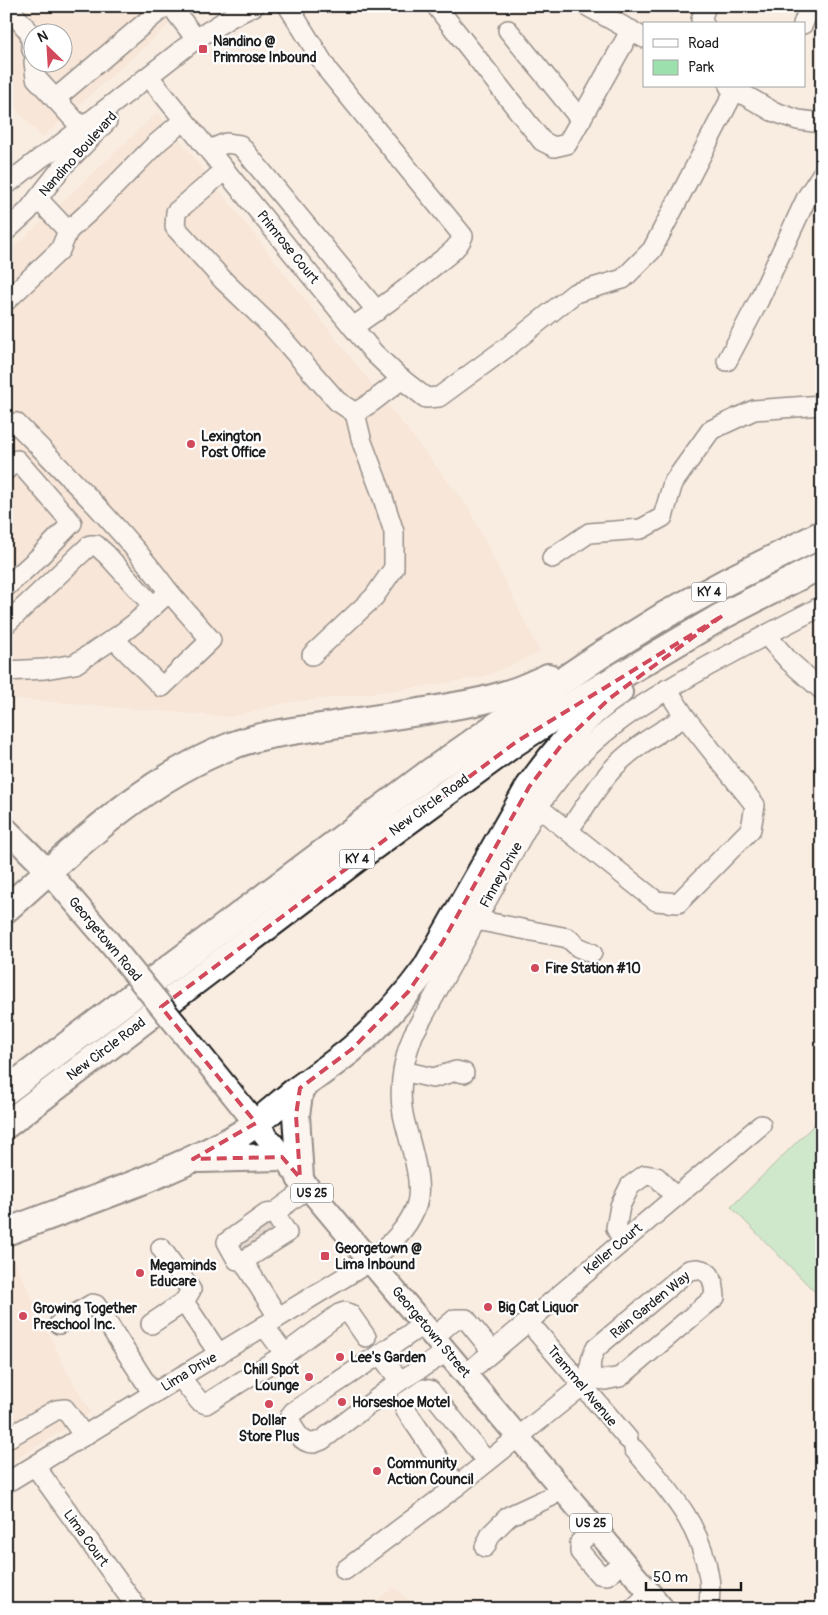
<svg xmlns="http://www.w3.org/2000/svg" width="828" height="1615" font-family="Pangolin,sans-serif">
<rect width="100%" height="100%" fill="#f9ece1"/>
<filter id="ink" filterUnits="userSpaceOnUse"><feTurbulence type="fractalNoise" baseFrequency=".02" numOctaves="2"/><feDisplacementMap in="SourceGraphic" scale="10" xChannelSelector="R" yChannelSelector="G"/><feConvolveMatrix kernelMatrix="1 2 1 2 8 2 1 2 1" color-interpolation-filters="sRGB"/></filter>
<g filter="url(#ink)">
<g fill="#f5decc" fill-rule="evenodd">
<path d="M6,6h184l-148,132 -36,-40zM32,32h30v30h-30z"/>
<polygon points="158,112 468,507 540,652 484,677 412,688 285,703 231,717 6,698 6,255"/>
<polygon points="14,1260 66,1370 91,1413 6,1465 6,1262"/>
<polygon points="394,1587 418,1609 365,1609"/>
</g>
<polygon fill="#9ce1ad" stroke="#5c7e64" points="822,1117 822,1299 731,1207"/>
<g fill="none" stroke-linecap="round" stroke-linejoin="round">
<g stroke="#cdc2ba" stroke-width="19" stroke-dasharray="19 9" stroke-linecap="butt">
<polyline points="259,1225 266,1239"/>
<polyline points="244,1234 251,1247"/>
</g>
<g stroke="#1c1c1c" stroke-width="22">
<g id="minor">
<polyline points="7,6 30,33 32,50"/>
<polyline points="171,6 196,39"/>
<path d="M288,6l41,66 134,164c-5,13 -18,21 -29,30 -26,22 -53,42 -81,61"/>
<polyline points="436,6 542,141 554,147 567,144 631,30"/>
<polyline points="587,6 644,38"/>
<polyline points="704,24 701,20 706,6"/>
<polyline points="803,24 810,6"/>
<polyline points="508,30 581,120"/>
<polyline points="34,62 36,78 90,137"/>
<polyline points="149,77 373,352 399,377 426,398 439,397 510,345 575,293 623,279 652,250 735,90"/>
<polyline points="729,86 772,111 798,120 822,123"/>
<polyline points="55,99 165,6"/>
<polyline points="209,150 226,143 240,145 377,311"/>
<polyline points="225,170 176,212 175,227 224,281 274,329 337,401 355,413 372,402 402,379"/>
<polyline points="6,185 42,157 56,148 196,39 231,17 254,6"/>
<polyline points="38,199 68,231"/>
<polyline points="6,231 28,211 63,166 107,121"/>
<polyline points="6,301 60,250 68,231 90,211 157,143 184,120"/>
<polyline points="727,361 758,302 807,197 822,174"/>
<path d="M6,428l10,-5c54,55 108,108 153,169l-34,31 -17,13 -43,28 -30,5 -39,2"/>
<polyline points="6,470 17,460 72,523 38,558 6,587"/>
<polyline points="552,558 589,533 641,529 663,517 673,483 711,430 754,410 822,405"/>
<polyline points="6,624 90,545 96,545 107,555 153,606"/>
<polyline points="766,635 789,661 822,690"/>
<polyline points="114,639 162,687 211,640 169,592"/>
<polyline points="312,655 374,597 394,568 394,532 380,489 362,442 355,413"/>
<polyline points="667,689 685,717"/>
<path d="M538,807l118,94 22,2 73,-74 4,-24 -70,-88c-27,16 -56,32 -76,56 -15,18 -27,39 -41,58"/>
<polyline points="476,920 568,938 578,947 592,953"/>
<polyline points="403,1071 433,1078 456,1071 464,1073"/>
<polyline points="623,1241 616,1228 620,1206 630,1186 645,1175 657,1177 675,1197"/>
<polyline points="161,1248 191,1290 184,1302"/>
<polyline points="243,1261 237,1260 227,1242 266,1214 274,1213"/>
<path d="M697,1269c16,2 17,14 18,28l-95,80 -15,3 -13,-2c-3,-12 -2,-19 4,-30l93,-78z"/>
<polyline points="278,1317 243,1261 287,1233 274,1213 308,1188"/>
<polyline points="59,1324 92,1304 96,1305 153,1394"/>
<polyline points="151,1324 184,1302 219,1354"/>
<polyline points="424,1324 380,1354 400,1381 447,1352"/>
<polyline points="264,1326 285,1354 339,1314 345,1312 350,1314 366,1337"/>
<polyline points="537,1332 628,1439"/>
<polyline points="434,1337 455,1319 466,1319 492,1351"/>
<path d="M380,1354l-87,58 -3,4c1,11 11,28 24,27 3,-1 5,-2 8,-3l78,-59"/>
<polyline points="466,1374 761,1125"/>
<polyline points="180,1377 199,1401 206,1404 285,1354"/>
<polyline points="6,1439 56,1410 65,1409 84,1436"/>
<path d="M634,1449c33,39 68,76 75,129 2,9 0,21 0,31"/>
<polyline points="35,1466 138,1609"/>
<path d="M6,1483l365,-222c17,-15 35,-30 44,-52 11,-25 -7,-69 -12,-95 -5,-27 0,-53 10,-79l125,-228c45,-69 102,-103 172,-142 37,-20 74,-40 112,-59"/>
<polyline points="457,1486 405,1409 405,1402 424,1389 430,1390 487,1462"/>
<polyline points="596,1529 580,1542 580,1552 599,1574 607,1575 624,1562"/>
<polyline points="485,1547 491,1534 509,1516 550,1497 561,1487"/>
<polyline points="345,1570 457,1486 592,1378"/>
<polyline points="633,1609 650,1593"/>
</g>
</g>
<g stroke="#1c1c1c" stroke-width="26">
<g id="major">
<polyline points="6,829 49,872 108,941"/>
<polyline points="200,1054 300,1178 663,1609"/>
</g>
</g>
<g stroke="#1c1c1c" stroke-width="30">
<g id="highway">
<path d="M6,909c70,-62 137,-129 225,-163 31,-12 64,-15 96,-20 42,-7 85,-12 127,-20 19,-3 38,-7 55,-13 13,-4 26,-10 39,-16"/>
<polyline points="300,1088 296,1115 300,1178"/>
<polyline points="6,1091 429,773 506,719 599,656 665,615 726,582 822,534"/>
<polyline points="6,1125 363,854 516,742 588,695 722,616 822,565"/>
<polyline points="199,1159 282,1157"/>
<path d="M6,1232c74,-28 151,-53 221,-90 25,-13 46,-33 67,-50 19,-14 40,-28 58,-43 28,-24 52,-51 74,-81l103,-181c25,-35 54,-71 90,-95"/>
</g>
</g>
<use href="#minor" stroke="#fff" stroke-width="19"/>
<use href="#major" stroke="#fff" stroke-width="22"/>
<use href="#highway" stroke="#fff" stroke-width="26"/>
<g stroke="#1c1c1c" stroke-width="26" stroke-linecap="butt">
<polyline id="major-bridge" points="108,941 200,1054"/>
</g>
<use href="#major-bridge" stroke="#fff" stroke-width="22"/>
</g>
</g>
<path d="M0 0H828V1615H0ZM722,616l-112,82 -47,45 -34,44 -87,156 -34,49 -56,57 -52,39 -4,27 4,63 -18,-21 -89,2 63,-36 -95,-116 355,-265z" fill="#f9ece1" fill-opacity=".55" fill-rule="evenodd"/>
<path fill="none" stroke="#d1495b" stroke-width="4" stroke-dasharray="10 6" stroke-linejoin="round" d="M722,616l-112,82 -47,45 -34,44 -87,156 -34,49 -56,57 -52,39 -4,27 4,63 -18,-21 -89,2 63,-36 -95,-116 355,-265z"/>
<g fill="#d1495b" stroke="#fff" stroke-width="2">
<rect x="198" y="44" width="10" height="10" rx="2.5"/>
<circle cx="191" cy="444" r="5"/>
<circle cx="535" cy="968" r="5"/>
<rect x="320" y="1251" width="10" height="10" rx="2.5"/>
<circle cx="140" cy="1273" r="5"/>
<circle cx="488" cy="1307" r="5"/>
<circle cx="23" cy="1316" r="5"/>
<circle cx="340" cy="1357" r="5"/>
<circle cx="309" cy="1377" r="5"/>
<circle cx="342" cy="1402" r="5"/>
<circle cx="269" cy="1404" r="5"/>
<circle cx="377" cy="1471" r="5"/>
</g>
<g text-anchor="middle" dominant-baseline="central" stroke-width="4.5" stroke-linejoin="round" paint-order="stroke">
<g fill="#fff" stroke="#606060" stroke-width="1">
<rect x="691.5" y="582.5" width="35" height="19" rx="4"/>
<rect x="339.5" y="849.5" width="35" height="19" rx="4"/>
<rect x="291" y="1183.5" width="42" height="19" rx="4"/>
<rect x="570" y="1513.5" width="42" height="19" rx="4"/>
</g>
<g font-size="12" font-weight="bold" fill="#1c1c1c">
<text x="709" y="592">KY 4</text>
<text x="357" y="859">KY 4</text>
<text x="312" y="1193">US 25</text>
<text x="591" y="1523">US 25</text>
</g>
<g font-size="14" font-weight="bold" fill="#1c1c1c" stroke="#fff" text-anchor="start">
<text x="213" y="41">Nandino @<tspan x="213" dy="16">Primrose Inbound</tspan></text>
<text x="201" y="436">Lexington<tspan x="201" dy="16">Post Office</tspan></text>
<text x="545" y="968">Fire Station #10</text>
<text x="335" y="1248">Georgetown @<tspan x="335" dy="16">Lima Inbound</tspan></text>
<text x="150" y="1265">Megaminds<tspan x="150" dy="16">Educare</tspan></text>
<text x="498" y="1307">Big Cat Liquor</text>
<text x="33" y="1308">Growing Together<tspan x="33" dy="16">Preschool Inc.</tspan></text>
<text x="350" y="1357">Lee's Garden</text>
<text x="299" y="1369" text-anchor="end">Chill Spot<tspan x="299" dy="16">Lounge</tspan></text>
<text x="352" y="1402">Horseshoe Motel</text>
<text x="269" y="1420" text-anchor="middle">Dollar<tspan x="269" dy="16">Store Plus</tspan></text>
<text x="387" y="1463">Community<tspan x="387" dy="16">Action Council</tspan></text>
</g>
<g font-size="14" fill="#1c1c1c" stroke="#fff">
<text transform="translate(78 154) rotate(-48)">Nandino Boulevard</text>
<text transform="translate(288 247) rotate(51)">Primrose Court</text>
<text transform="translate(429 805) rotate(-36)">New Circle Road</text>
<text transform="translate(501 875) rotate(-61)">Finney Drive</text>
<text transform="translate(105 939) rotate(50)">Georgetown Road</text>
<text transform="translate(106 1049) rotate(-37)">New Circle Road</text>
<text transform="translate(613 1249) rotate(-40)">Keller Court</text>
<text transform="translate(650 1305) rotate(-39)">Rain Garden Way</text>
<text transform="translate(431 1332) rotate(50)">Georgetown Street</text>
<text transform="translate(189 1372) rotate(-31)">Lima Drive</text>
<text transform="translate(582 1386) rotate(50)">Trammel Avenue</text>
<text transform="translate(86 1538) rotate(54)">Lima Court</text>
</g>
</g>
<rect width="828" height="1615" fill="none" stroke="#fff" stroke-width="25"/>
<rect x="12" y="12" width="803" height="1590" fill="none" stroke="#1c1c1c" stroke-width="2" filter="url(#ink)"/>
<rect x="643" y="22" width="162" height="65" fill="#ffffff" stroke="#a4a4a4"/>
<rect x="653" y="39" width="25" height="8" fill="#ffffff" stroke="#a4a4a4"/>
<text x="688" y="48" font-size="15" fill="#1c1c1c">Road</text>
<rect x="653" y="60" width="25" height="15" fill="#9ce1ad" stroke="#a4a4a4"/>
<text x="688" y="72" font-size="15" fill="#1c1c1c">Park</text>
<g transform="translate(48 48) rotate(335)"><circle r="24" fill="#ffffff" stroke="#a4a4a4"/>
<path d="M0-4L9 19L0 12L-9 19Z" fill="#d1495b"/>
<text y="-8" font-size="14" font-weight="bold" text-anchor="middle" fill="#1c1c1c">N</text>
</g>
<path d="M646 1582v8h95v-8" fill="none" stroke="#1c1c1c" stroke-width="2.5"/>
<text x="653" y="1582" font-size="15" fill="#1c1c1c" stroke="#ffffff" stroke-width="4" paint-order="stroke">50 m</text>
</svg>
